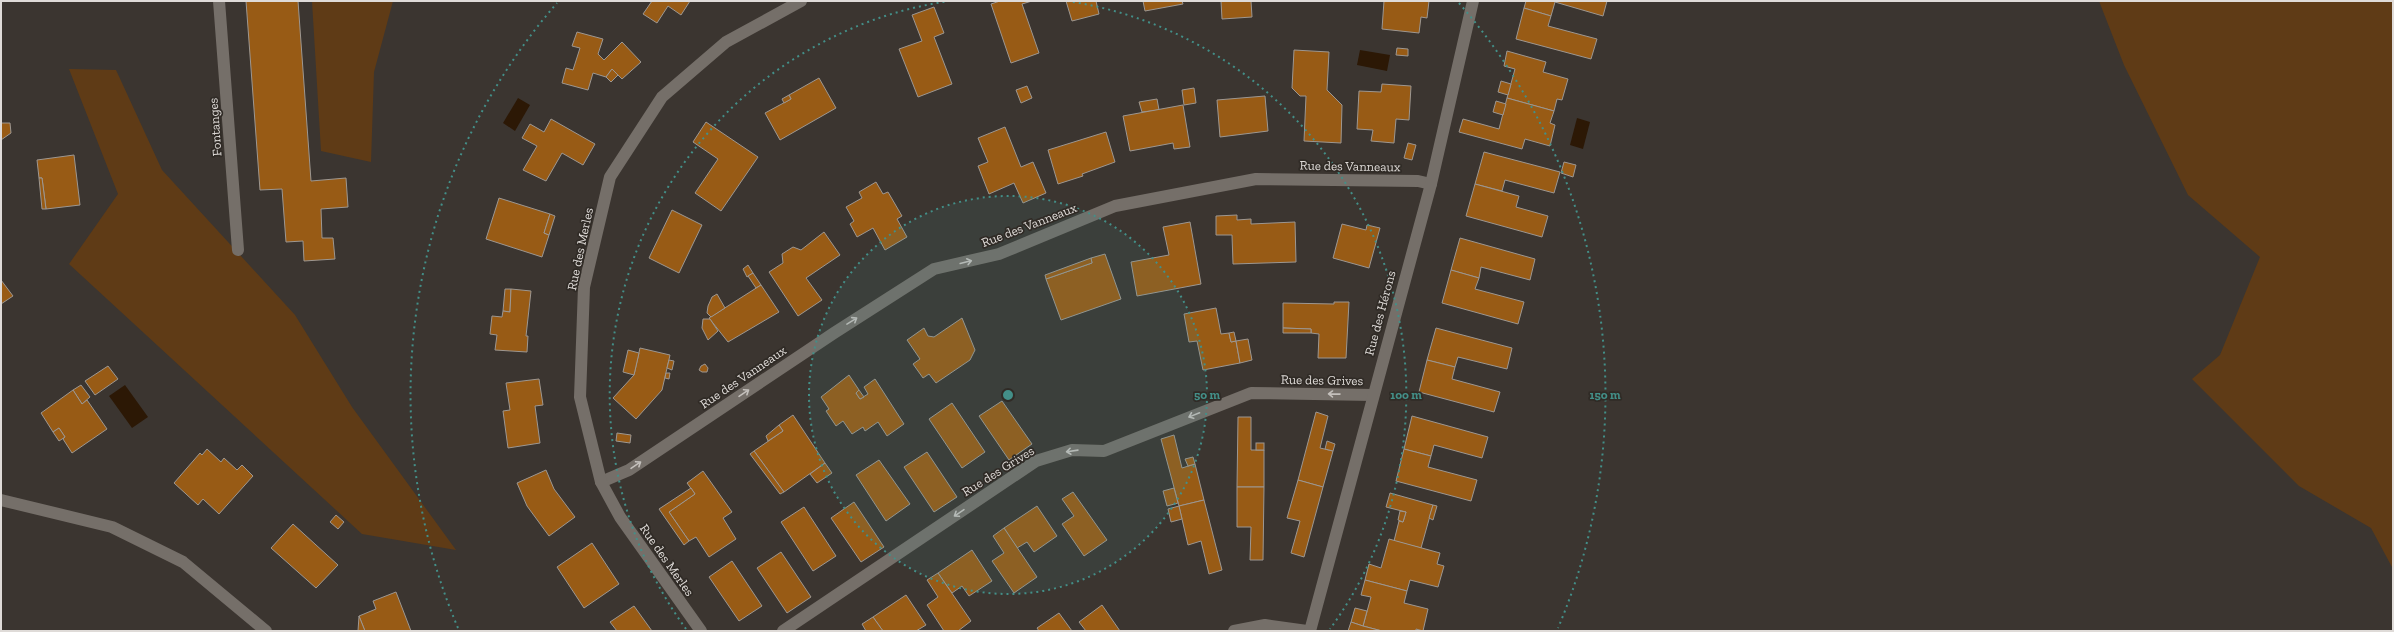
<svg xmlns="http://www.w3.org/2000/svg" width="2394" height="632" font-family="'Zilla Slab',serif">
<rect width="100%" height="100%" fill="#3b3530"/>
<g fill="#5f3b16">
<polygon points="312,1 393,1 374,72 371,162 321,151"/>
<polygon points="2099,1 2393,1 2393,569 2371,528 2299,486 2192,379 2220,355 2260,257 2188,195 2124,65"/>
<polygon points="69,69 116,70 162,170 295,315 352,407 456,550 362,534 69,264 118,194"/>
</g>
<g fill="#2c1805">
<polygon points="1360,50 1390,55 1387,71 1357,65"/>
<polygon points="518,98 530,105 515,131 503,123"/>
<polygon points="1577,118 1590,122 1583,149 1570,145"/>
<polygon points="125,385 148,417 132,428 109,396"/>
</g>
<g fill="#985b15" stroke="#9d9791">
<polygon points="246,1 298,1 311,181 346,178 348,207 321,209 322,238 333,238 335,259 304,261 303,241 286,242 282,189 260,190"/>
<polygon points="652,1 690,1 681,15 668,6 657,23 643,14"/>
<polygon points="1000,1 1032,1 1022,4 1039,53 1011,63 991,4"/>
<polygon points="1066,1 1096,1 1099,14 1072,21"/>
<polygon points="1143,1 1182,1 1183,4 1145,11"/>
<polygon points="1221,1 1251,1 1252,17 1222,19"/>
<polygon points="1384,1 1429,1 1427,18 1421,17 1419,33 1382,29"/>
<polygon points="1526,1 1607,1 1603,16 1555,2 1551,16 1524,8"/>
<polygon points="934,7 944,33 934,37 952,84 918,97 899,49 922,41 912,15"/>
<polygon points="1524,8 1551,16 1548,26 1597,39 1591,59 1516,39"/>
<polygon points="577,32 603,39 598,54 604,60 622,42 641,62 622,79 612,69 606,77 593,73 588,90 562,83 566,68 573,70 580,48 572,46"/>
<polygon points="1397,48 1408,49 1408,56 1396,55"/>
<polygon points="1294,50 1329,52 1327,90 1342,105 1341,143 1304,141 1306,96 1300,96 1292,88"/>
<polygon points="1507,51 1546,62 1543,72 1568,79 1562,100 1557,99 1554,111 1507,98 1515,69 1504,66"/>
<polygon points="612,69 618,75 611,82 606,77"/>
<polygon points="819,78 836,108 780,140 765,113 791,99 789,95"/>
<polygon points="1501,81 1511,84 1508,95 1498,92"/>
<polygon points="1382,84 1411,86 1409,120 1396,119 1394,143 1371,141 1373,130 1357,129 1359,91 1381,92"/>
<polygon points="1027,86 1032,98 1021,103 1016,90"/>
<polygon points="1194,88 1196,103 1184,105 1182,90"/>
<polygon points="789,95 791,99 784,103 782,99"/>
<polygon points="1265,96 1268,131 1220,137 1217,100"/>
<polygon points="1507,98 1554,111 1550,123 1555,125 1550,146 1525,139 1522,149 1459,132 1463,119 1499,129"/>
<polygon points="1157,99 1159,110 1142,112 1139,102"/>
<polygon points="1496,101 1506,104 1503,115 1493,112"/>
<polygon points="1183,105 1190,147 1174,149 1173,143 1130,151 1123,116"/>
<polygon points="551,119 595,144 583,165 562,153 546,181 523,170 537,146 522,138 530,124 544,132"/>
<polygon points="706,122 758,157 721,211 695,193 718,159 693,142"/>
<polygon points="1,123 10,123 11,133 1,140"/>
<polygon points="1005,127 1021,167 1033,162 1046,193 1023,203 1014,183 989,194 978,166 988,162 978,138"/>
<polygon points="1106,132 1115,162 1082,174 1083,176 1058,184 1048,150"/>
<polygon points="1408,143 1416,145 1412,160 1404,158"/>
<polygon points="1484,152 1560,172 1554,193 1505,180 1502,191 1475,184"/>
<polygon points="74,155 80,205 46,209 42,178 39,178 37,160"/>
<polygon points="1564,162 1576,165 1573,177 1561,173"/>
<polygon points="39,178 42,178 46,209 42,209"/>
<polygon points="876,182 883,194 888,192 902,216 897,219 907,237 885,250 873,228 857,237 850,224 854,221 846,207 862,198 859,192"/>
<polygon points="1475,184 1519,196 1516,207 1548,216 1542,237 1466,216"/>
<polygon points="499,198 550,214 544,233 549,235 542,257 486,239"/>
<polygon points="672,210 702,225 679,273 649,258"/>
<polygon points="550,214 555,216 549,235 544,233"/>
<polygon points="1237,215 1237,220 1251,219 1251,224 1295,222 1296,262 1233,264 1232,235 1216,235 1216,216"/>
<polygon points="1190,222 1201,284 1137,296 1131,262 1169,255 1163,227"/>
<polygon points="1342,224 1366,230 1367,225 1380,228 1369,268 1333,258"/>
<polygon points="824,232 840,255 806,278 822,300 798,316 769,272 783,263 782,254 793,247 801,250"/>
<polygon points="1460,238 1535,259 1530,280 1481,267 1479,278 1451,270"/>
<polygon points="1105,254 1121,299 1061,320 1046,279 1092,263 1091,258"/>
<polygon points="1091,258 1092,263 1046,279 1045,275"/>
<polygon points="748,265 753,273 747,277 743,269"/>
<polygon points="1451,270 1479,278 1475,289 1524,302 1518,324 1442,303"/>
<polygon points="753,273 761,285 756,288 748,276"/>
<polygon points="1,280 13,296 1,304"/>
<polygon points="761,285 779,312 728,342 709,318"/>
<polygon points="505,289 511,289 510,312 503,311"/>
<polygon points="511,289 531,291 526,336 528,336 527,352 495,350 497,335 490,334 492,316 502,317 503,311 510,312"/>
<polygon points="717,294 725,308 711,317 707,313 708,306 712,297"/>
<polygon points="1334,302 1349,302 1346,358 1318,358 1319,334 1311,333 1311,329 1283,328 1283,303 1334,304"/>
<polygon points="1216,308 1221,334 1229,333 1231,342 1236,341 1240,363 1203,370 1197,341 1189,342 1184,314"/>
<polygon points="962,318 975,350 970,360 936,383 929,374 923,378 913,364 920,359 907,340 924,328 928,336 934,337"/>
<polygon points="703,319 710,319 718,331 708,340 702,328"/>
<polygon points="1283,328 1311,329 1311,333 1283,333"/>
<polygon points="1436,328 1512,348 1507,369 1458,357 1455,367 1427,360"/>
<polygon points="1234,332 1236,341 1231,342 1229,333"/>
<polygon points="1248,339 1252,360 1240,363 1236,341"/>
<polygon points="640,348 670,355 662,390 636,419 613,398 634,375"/>
<polygon points="628,350 639,353 634,375 623,372"/>
<polygon points="669,360 674,361 672,370 667,368"/>
<polygon points="1427,360 1455,367 1452,379 1500,392 1494,412 1419,392"/>
<polygon points="705,364 708,368 707,372 702,372 699,370 701,366"/>
<polygon points="108,366 118,379 95,395 85,381"/>
<polygon points="666,373 670,373 669,379 665,378"/>
<polygon points="849,375 859,390 856,393 860,399 868,394 864,387 875,379 904,424 887,436 878,422 865,431 863,427 852,434 843,421 836,426 826,411 829,409 821,397"/>
<polygon points="539,379 543,405 535,406 540,443 508,448 503,411 510,410 506,383"/>
<polygon points="81,385 90,397 82,404 73,390"/>
<polygon points="73,390 82,404 87,400 107,429 72,453 63,439 65,437 59,428 53,432 41,413"/>
<polygon points="859,390 864,397 860,399 856,393"/>
<polygon points="1002,401 1032,444 1009,460 979,416"/>
<polygon points="952,403 985,452 962,468 929,419"/>
<polygon points="1316,412 1328,416 1320,448 1333,451 1323,487 1298,480"/>
<polygon points="793,415 825,463 784,492 754,451 783,431 779,425"/>
<polygon points="1412,416 1488,437 1482,458 1434,445 1431,456 1404,449"/>
<polygon points="1238,417 1251,417 1251,450 1264,450 1264,487 1237,487"/>
<polygon points="779,425 783,431 768,441 766,436"/>
<polygon points="59,428 65,437 59,441 53,432"/>
<polygon points="617,433 631,435 630,443 616,441"/>
<polygon points="1174,435 1182,468 1195,464 1204,500 1179,506 1161,439"/>
<polygon points="1327,441 1335,444 1333,451 1325,449"/>
<rect x="1256" y="443" width="8" height="7"/>
<polygon points="207,449 221,462 224,458 237,470 242,465 253,476 219,514 203,499 198,505 174,483 200,453 202,455"/>
<polygon points="1404,449 1431,456 1428,467 1477,480 1471,501 1396,481"/>
<polygon points="754,451 784,492 780,494 750,454"/>
<polygon points="927,452 957,497 934,512 904,467"/>
<polygon points="1193,457 1195,464 1188,466 1185,459"/>
<polygon points="879,460 910,504 886,521 856,475"/>
<polygon points="825,463 832,473 817,483 810,474"/>
<polygon points="546,470 554,489 575,517 549,536 527,506 517,483"/>
<polygon points="703,471 732,512 723,518 736,539 709,557 696,537 689,541 669,512 695,494 687,483"/>
<polygon points="1298,480 1323,487 1304,557 1291,553 1300,521 1287,518"/>
<polygon points="1237,487 1264,487 1263,560 1250,560 1251,527 1237,527"/>
<polygon points="691,488 695,494 669,512 689,541 684,545 659,509"/>
<polygon points="1174,488 1178,503 1167,506 1163,491"/>
<polygon points="1073,492 1107,540 1084,556 1062,524 1074,516 1062,499"/>
<polygon points="1390,493 1433,505 1421,548 1394,541 1399,521 1403,522 1406,512 1386,507"/>
<polygon points="1204,500 1222,570 1209,574 1201,541 1188,545 1179,506"/>
<polygon points="854,502 884,547 861,562 831,518"/>
<polygon points="1433,505 1437,506 1433,520 1429,518"/>
<polygon points="1037,506 1057,536 1034,552 1027,542 1017,548 1004,528"/>
<polygon points="1179,506 1182,519 1171,522 1168,509"/>
<polygon points="804,507 836,556 813,571 781,522"/>
<polygon points="1400,511 1406,512 1403,522 1398,520"/>
<polygon points="336,515 344,522 338,529 330,522"/>
<polygon points="293,524 338,565 316,588 271,548"/>
<polygon points="1004,528 1037,577 1014,593 992,561 1004,553 993,536"/>
<polygon points="1389,539 1440,553 1437,564 1444,566 1438,587 1410,580 1407,591 1365,580 1369,564 1381,568"/>
<polygon points="592,543 619,584 584,608 557,567"/>
<polygon points="972,550 992,581 969,596 962,586 952,593 938,573"/>
<polygon points="781,552 811,597 787,613 757,568"/>
<polygon points="732,561 762,606 739,621 709,577"/>
<polygon points="938,573 971,621 958,631 944,631 927,605 938,597 927,580"/>
<polygon points="1365,580 1407,591 1404,603 1428,609 1423,631 1416,629 1416,631 1382,631 1363,626 1371,597 1361,595"/>
<polygon points="396,592 411,631 365,631 359,616 376,609 373,601"/>
<polygon points="906,595 926,625 916,631 883,631 873,617"/>
<polygon points="1102,605 1120,631 1086,631 1079,622"/>
<polygon points="634,606 652,631 617,631 610,622"/>
<polygon points="1355,608 1367,611 1363,626 1351,622"/>
<polygon points="1059,613 1072,631 1039,631 1037,628"/>
<polygon points="359,616 365,631 358,631"/>
<polygon points="873,617 883,631 866,631 862,624"/>
<polygon points="1351,622 1363,626 1382,631 1348,631"/>
</g>
<g fill="none" stroke-linecap="round" stroke-linejoin="round">
<g stroke="#756f69" stroke-width="12">
<polyline points="219,1 238,250"/>
<polyline points="601,482 629,470 834,333 934,269 999,254 1115,206 1256,179 1418,181 1431,184"/>
<polyline points="1,500 112,527 183,562 266,631"/>
<polyline points="701,631 620,517 601,482 580,397 584,287 610,177 662,97 726,42 801,1"/>
<polyline points="783,631 1036,461 1072,450 1104,451 1251,393 1373,395"/>
<polyline points="1234,631 1265,625 1307,631"/>
<polyline points="1310,631 1431,184 1473,1"/>
</g>
</g>
<defs><path id="oneway-shaft" d="M-6 0H5M1.5-3L5.5 0L1.5 3" fill="none" stroke-width="1.6" stroke-linecap="round" stroke-linejoin="round"/></defs>
<g stroke="#c4c0bc">
<use href="#oneway-shaft" transform="translate(966 262) rotate(-14)"/>
<use href="#oneway-shaft" transform="translate(852 321) rotate(-32)"/>
<use href="#oneway-shaft" transform="translate(744 393) rotate(-34)"/>
<use href="#oneway-shaft" transform="translate(1334 394) rotate(-179)"/>
<use href="#oneway-shaft" transform="translate(1194 415) rotate(158)"/>
<use href="#oneway-shaft" transform="translate(1072 451) rotate(172)"/>
<use href="#oneway-shaft" transform="translate(636 465) rotate(-34)"/>
<use href="#oneway-shaft" transform="translate(959 513) rotate(146)"/>
</g>
<circle cx="1008" cy="395" r="199" fill="#438f88" fill-opacity=".12"/>
<g fill="none" stroke="#438f88" stroke-width="2" stroke-dasharray="2 4">
<circle cx="1008" cy="395" r="199"/>
<path d="M686 629A398 398 0 0 1 949 1M1067 1A398 398 0 0 1 1330 629"/>
<path d="M458 628A597 597 0 0 1 557 3M1459 3A597 597 0 0 1 1558 628"/>
</g>
<g text-anchor="middle" dominant-baseline="central" stroke-width="3.5" stroke-linejoin="round" paint-order="stroke">
<g font-size="13" fill="#dfdbd8" stroke="#302b26">
<text transform="translate(215 127) rotate(-94)">Fontanges</text>
<text transform="translate(1350 166) rotate(1)">Rue des Vanneaux</text>
<text transform="translate(1029 225) rotate(-21)">Rue des Vanneaux</text>
<text transform="translate(580 249) rotate(-78)">Rue des Merles</text>
<text transform="translate(1380 313) rotate(-75)">Rue des Hérons</text>
<text transform="translate(743 377) rotate(-34)">Rue des Vanneaux</text>
<text transform="translate(1322 380) rotate(1)">Rue des Grives</text>
<text transform="translate(998 471) rotate(-32)">Rue des Grives</text>
<text transform="translate(667 560) rotate(55)">Rue des Merles</text>
</g>
</g>
<circle cx="1008" cy="395" r="6" fill="#438f88" stroke="#302b26" stroke-width="2"/>
<g font-size="12" text-anchor="middle" font-weight="bold" fill="#438f88" stroke="#302b26" stroke-width="3.5" stroke-linejoin="round" paint-order="stroke">
<text x="1207" y="399">50 m</text>
<text x="1406" y="399">100 m</text>
<text x="1605" y="399">150 m</text>
</g>
<rect width="2394" height="632" fill="none" stroke="#dfdbd8" stroke-width="4"/>
</svg>
